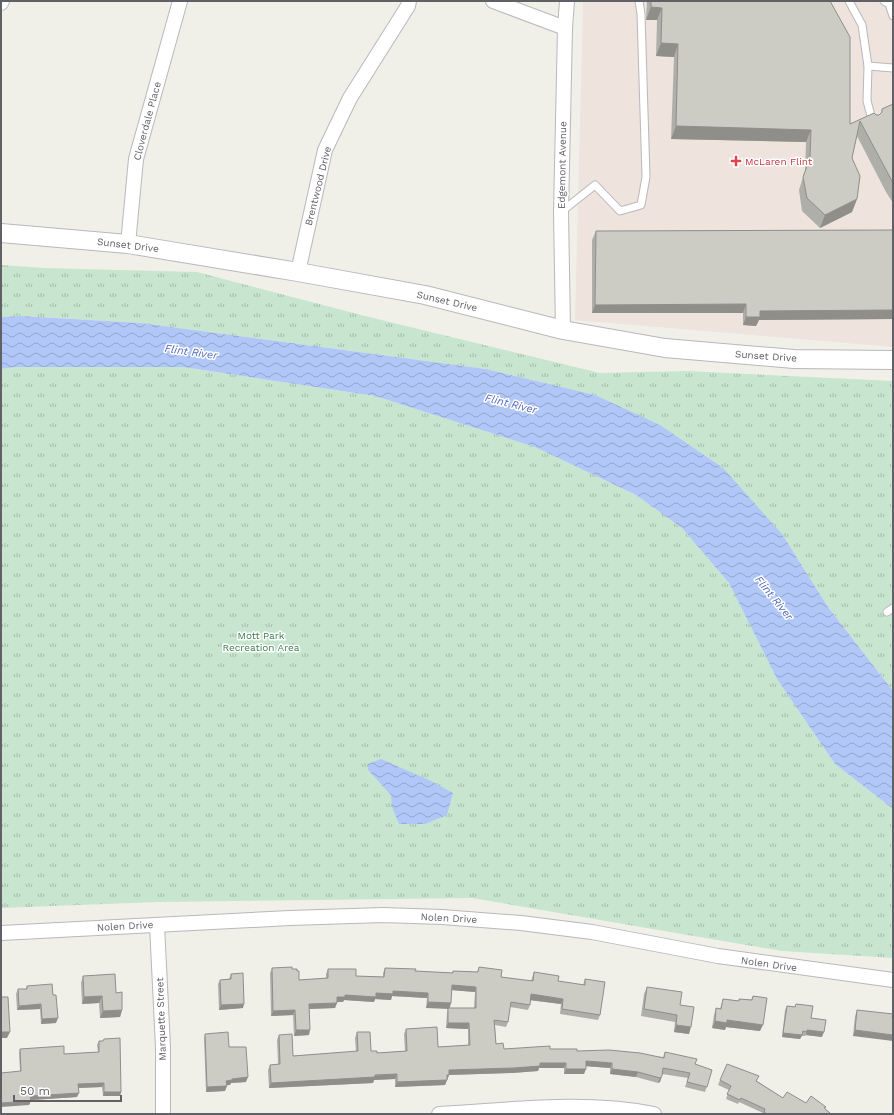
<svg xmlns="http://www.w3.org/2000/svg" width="894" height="1115" font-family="'Work Sans',sans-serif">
<defs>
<pattern id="grass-tufts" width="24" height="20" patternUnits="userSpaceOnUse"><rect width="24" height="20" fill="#c7e5cf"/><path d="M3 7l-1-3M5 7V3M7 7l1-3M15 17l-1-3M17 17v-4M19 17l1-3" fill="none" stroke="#a5bdac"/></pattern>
<pattern id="water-waves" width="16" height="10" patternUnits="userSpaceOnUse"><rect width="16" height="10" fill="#b0c7f8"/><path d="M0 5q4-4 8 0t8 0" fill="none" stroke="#92a5cd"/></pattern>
</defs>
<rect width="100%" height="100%" fill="#f0f0e8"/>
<polygon fill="#eee3dd" points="583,1 893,1 893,347 575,320"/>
<g fill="url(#grass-tufts)">
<polygon points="1,265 44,268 197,272 365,316 600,373 687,371 893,381 893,691 828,607 782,534 595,395 486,369 141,323 21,316 1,317"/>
<polygon points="15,367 183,367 375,396 535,447 636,495 682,528 729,583 777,679 835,764 893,809 893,958 782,951 472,898 158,902 1,908 1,369"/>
</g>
<g fill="url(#water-waves)">
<polygon points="21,316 141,323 486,369 595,395 660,425 723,468 782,534 828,607 893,691 893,809 835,764 777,679 729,583 682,528 636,495 535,447 375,396 183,367 15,367 1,369 1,317"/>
<polygon points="381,759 429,780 453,793 447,815 425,824 399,824 392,807 391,795 368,770 368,764"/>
</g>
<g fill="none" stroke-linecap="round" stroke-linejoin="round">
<g stroke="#b8b8bd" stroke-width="9">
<g id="service">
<polyline points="849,1 862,25 868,66 893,68"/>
<polyline points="884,1 889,4 893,16"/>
<polyline points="868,66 867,101 873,123"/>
<polyline points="561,212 595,185 620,211 641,205 646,177 641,14 639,1"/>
<polyline points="887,612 893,608"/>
</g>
</g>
<g stroke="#b8b8bd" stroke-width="16">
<g id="minor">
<polyline points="493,1 565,28"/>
<polyline points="1,3 2,1"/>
<polyline points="128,244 136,159 180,1"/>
<polyline points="298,272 325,150 350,98 408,6 409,1"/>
<polyline points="563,330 561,212 565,28 567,1"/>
<polyline points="157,925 163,1047 163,1114"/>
<polyline points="1,933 290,918 383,915 442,917 521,923 592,932 718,956 893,980"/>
<path d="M439,1114c71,-4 144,-14 215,0"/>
</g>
</g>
<g stroke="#b8b8bd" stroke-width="20">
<polyline id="tertiary" points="1,233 128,244 298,272 425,295 563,330 665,348 794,359 893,360"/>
</g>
<use href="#service" stroke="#fff" stroke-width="7"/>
<use href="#minor" stroke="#fff" stroke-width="14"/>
<use href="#tertiary" stroke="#fff" stroke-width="18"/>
</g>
<g fill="#afafa9" fill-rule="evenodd">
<polygon points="647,1 830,1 850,124 876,115 879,115 881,114 882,109 893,104 893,203 886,192 857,136 852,158 857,199 852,212 820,228 802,211 799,190 805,171 806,142 671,139 674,57 656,56 657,20 646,20"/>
<polygon points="893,230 893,319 759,320 756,326 743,325 743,313 592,313 592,240 596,231"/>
<path d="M479,967l22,10 30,4 3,-9 24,9 25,4 2,-6 15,36 -2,5 -38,-6 1,-10 -31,-4v5l-2,5 -18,-3 -2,15 -2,5 -11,-2 1,19 8,5h46l27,2 86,6 2,-5 30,12 17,6 -7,22 -20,-5 3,-9 -26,-4 -2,8 -2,1 -22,-6 -26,-3v-6l-24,-2 -2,8h-20v-6h-25l-1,3 -26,2 -63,2 -4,10 -50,2v-8l-21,1 -1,3 -104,5 -1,-18 2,-5 8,-1 -1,-24 2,-5 14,21 63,-4 -1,-14 2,-6 14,19 6,2 28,-2 -1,-17 2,-5 32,18 30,-2v-16l-22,-1 1,-15 1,-5h-22l1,-10 -35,-2 -1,4 -16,-1 -1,3 -30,-2 -1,2h-6l-2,6 -26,1v26l-15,1 -1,-21 -22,1 -1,-43 2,-5 20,1 7,11 27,-2v-4l2,-5 28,7 27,1v-4l2,-5 30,3 37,2 1,-2 24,1zM452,990l23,2 -1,16h-24z"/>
<polygon points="231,974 243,1008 219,1010 218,984 220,980 229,979"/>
<polygon points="83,976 116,993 122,1010 120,1017 100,1018 99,1003 82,1004 81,983"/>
<polygon points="27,986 53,995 56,1023 41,1024 40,1009 17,1010 16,994 18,989 26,989"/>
<polygon points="647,987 680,1005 689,1034 674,1032 675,1022 641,1016 644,994"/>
<polygon points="753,996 760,1031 726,1027 725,1030 712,1028 714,1015 716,1008 720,1009 723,999 739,1001 739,999 751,1000"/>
<polygon points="796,1004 811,1018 822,1037 806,1035 805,1036 802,1036 800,1039 782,1037 785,1010 787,1006 795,1007"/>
<polygon points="857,1010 892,1018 853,1036 855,1016"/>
<polygon points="205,1034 229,1047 246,1082 231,1083 230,1085 227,1085 225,1091 206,1092 204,1038"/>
<polygon points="104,1039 121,1092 120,1096 103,1096 102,1087 78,1088 77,1097 31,1100 29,1105 20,1071 19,1053 20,1049 64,1054 98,1052 97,1045 99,1041 103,1041"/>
<polygon points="720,1080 757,1081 783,1098 806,1103 825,1109 830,1113 830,1114 763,1114 763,1113 739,1102 738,1104 726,1099 729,1090 718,1085"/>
</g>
<g fill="#8f8e89">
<polygon points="651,7 662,8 657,20 646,20"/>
<polygon points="661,43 678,44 674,57 656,56"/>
<polygon points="676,126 811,130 806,142 671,139"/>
<polygon points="857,199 852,212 820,228 825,215"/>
<polygon points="746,304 743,313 592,313 595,305"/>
<polygon points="893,310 893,319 759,320 756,326 743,325 746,317 760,311"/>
<polygon points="452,985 476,987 475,992 450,990"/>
<polygon points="393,991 428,993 427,998 392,996 391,1000 375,999 374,1002 344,1000 343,1002 335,1002 337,997 345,995 376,993"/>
<polygon points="531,994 563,999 561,1004 529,1000"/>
<polygon points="102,996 99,1003 82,1004 84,997"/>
<polygon points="428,1002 451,1003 449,1009 426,1008"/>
<polygon points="337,1003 335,1008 307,1009 309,1004"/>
<polygon points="41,1004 40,1009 17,1010 19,1006"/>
<polygon points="244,1004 243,1008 219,1010 221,1005"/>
<polygon points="122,1010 120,1017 100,1018 103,1011"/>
<polygon points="295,1010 293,1015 271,1016 273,1011"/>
<polygon points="58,1018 56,1023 41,1024 42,1019"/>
<polygon points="727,1020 763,1025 760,1031 726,1027 725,1030 712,1028 715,1021"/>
<polygon points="448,1023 469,1023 468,1029 446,1028"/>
<polygon points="676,1025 691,1027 689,1034 674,1032"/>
<polygon points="296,1030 310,1030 309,1035 294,1036"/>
<polygon points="807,1030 824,1032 822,1037 806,1035"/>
<polygon points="855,1030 893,1035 893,1041 853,1036"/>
<polygon points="1,1032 10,1032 7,1038 1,1038"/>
<polygon points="783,1033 802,1035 800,1039 782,1037"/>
<polygon points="586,1061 612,1063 610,1068 584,1066"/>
<polygon points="540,1063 566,1063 564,1068 539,1068 538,1071 512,1073 447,1075 449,1070"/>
<polygon points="566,1069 586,1069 584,1074 564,1074"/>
<polygon points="612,1069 638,1072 636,1077 610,1074"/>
<polygon points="397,1074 395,1079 374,1080 373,1083 269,1088 271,1083"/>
<polygon points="449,1075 445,1085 395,1087 397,1082"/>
<polygon points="662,1076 660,1082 658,1083 660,1078"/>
<polygon points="248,1077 246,1082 231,1083 230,1085 225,1085 226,1081 232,1079"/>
<polygon points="104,1083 102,1087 77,1088 78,1084"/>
<polygon points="227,1086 225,1091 206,1092 207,1087"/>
<polygon points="104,1092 121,1092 120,1096 103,1096"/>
<polygon points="79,1093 77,1097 31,1100 31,1101 30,1097 32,1096"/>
<polygon points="31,1101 29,1105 1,1107 1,1103"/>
</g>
<g fill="#cccbc4" stroke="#8f8e89">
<polygon points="651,1 830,1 850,37 850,124 874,113 876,115 879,115 882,112 882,109 893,104 893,183 860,121 852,158 860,176 857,199 825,215 807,198 803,177 810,158 811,130 676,126 678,44 661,43 662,8 651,7"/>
<polygon points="893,230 893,310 760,311 760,317 746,317 746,304 595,305 596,231"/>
<polygon points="292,967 292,969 297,969 297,971 299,971 299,980 328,978 328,969 356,969 356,976 384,977 385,968 416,969 415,971 453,973 453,971 478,972 479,967 502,970 501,977 533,981 534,972 559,976 558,981 585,985 585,979 605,982 600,1015 562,1009 563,999 531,994 530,1005 511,1002 508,1022 494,1020 496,1044 503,1043 504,1049 550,1046 550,1049 577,1049 577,1051 609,1050 640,1053 664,1058 665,1052 697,1059 695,1064 712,1070 707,1087 687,1082 690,1073 663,1068 662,1076 660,1078 638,1072 612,1069 612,1063 586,1061 586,1069 566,1069 566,1063 540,1063 540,1066 514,1068 449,1070 449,1075 447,1075 447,1080 397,1082 397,1074 375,1075 375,1077 271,1083 270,1065 280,1064 279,1035 292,1034 293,1056 358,1051 357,1032 370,1032 371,1051 377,1051 377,1053 407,1051 406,1029 437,1027 438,1047 470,1045 469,1023 448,1023 448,1008 476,1008 476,987 452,985 451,1003 428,1002 428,993 393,991 393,994 376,993 376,997 345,995 345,997 337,997 337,1003 309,1004 310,1030 296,1030 295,1010 273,1011 272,968"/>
<polygon points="243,973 244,1004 221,1005 220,980 231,979 231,974"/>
<polygon points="115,974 116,993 122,992 122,1010 103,1011 102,996 84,997 83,976"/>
<polygon points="52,984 53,995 56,995 58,1018 42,1019 41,1004 19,1006 18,989 27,989 27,986"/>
<polygon points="647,987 682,992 680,1005 694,1007 691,1027 676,1025 677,1015 644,1009"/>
<polygon points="753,996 767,998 763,1025 727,1020 727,1023 715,1021 716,1008 721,1009 723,999 739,1001 739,999 752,1000"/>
<polygon points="1,997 8,997 10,1032 1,1032"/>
<polygon points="796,1004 813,1006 811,1018 826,1020 824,1032 807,1030 807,1032 803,1031 802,1035 783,1033 787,1006 795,1007"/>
<polygon points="857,1010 893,1014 892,1018 893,1018 893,1035 855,1030"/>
<polygon points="228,1032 229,1047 246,1047 248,1077 232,1079 232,1080 226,1081 227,1086 207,1087 205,1034"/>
<polygon points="120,1038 121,1092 104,1092 104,1083 78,1084 79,1093 32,1096 32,1097 30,1097 31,1101 1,1103 1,1073 21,1071 20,1049 64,1046 64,1054 99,1052 99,1041 103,1041 104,1039"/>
<polygon points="727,1064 759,1076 756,1081 783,1098 787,1092 806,1103 811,1096 826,1107 824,1108 830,1113 830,1114 767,1114 764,1112 765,1109 741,1098 740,1100 727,1094 731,1086 720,1080"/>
</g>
<path fill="#e0444e" stroke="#fff" stroke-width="1.5" d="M734 155h4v4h4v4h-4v4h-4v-4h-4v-4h4z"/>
<g text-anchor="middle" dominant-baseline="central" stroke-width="3" stroke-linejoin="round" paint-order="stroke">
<g font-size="10" fill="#5f6167" stroke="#fff">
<text transform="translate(147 121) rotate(-75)">Cloverdale Place</text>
<text transform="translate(562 165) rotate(-89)">Edgemont Avenue</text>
<text transform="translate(318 186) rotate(-76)">Brentwood Drive</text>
<text transform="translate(128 245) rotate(7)">Sunset Drive</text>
<text transform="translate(447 301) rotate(13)">Sunset Drive</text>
<text transform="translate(766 356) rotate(4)">Sunset Drive</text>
<text transform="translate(449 918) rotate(3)">Nolen Drive</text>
<text transform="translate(125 926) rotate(-3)">Nolen Drive</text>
<text transform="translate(769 964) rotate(8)">Nolen Drive</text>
<text transform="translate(161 1019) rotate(-92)">Marquette Street</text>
</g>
<g font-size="10" fill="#be3a42" stroke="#fff" text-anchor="start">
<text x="745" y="161">McLaren Flint</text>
</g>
<g font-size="10" fill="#3d8151" stroke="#fff">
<text x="261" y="635">Mott Park<tspan x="261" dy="12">Recreation Area</tspan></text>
</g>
<g font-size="11" font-style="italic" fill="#536cbb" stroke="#fff">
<text transform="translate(191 352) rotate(8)">Flint River</text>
<text transform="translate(511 404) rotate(14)">Flint River</text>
<text transform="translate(774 598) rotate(51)">Flint River</text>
</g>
</g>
<rect width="894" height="1115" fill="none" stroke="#5f6167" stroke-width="4"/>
<path d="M14 1095v6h107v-6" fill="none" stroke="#5f6167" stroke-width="2"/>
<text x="20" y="1095" font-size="12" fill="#5f6167" stroke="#ffffff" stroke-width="3" paint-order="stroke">50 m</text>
</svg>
